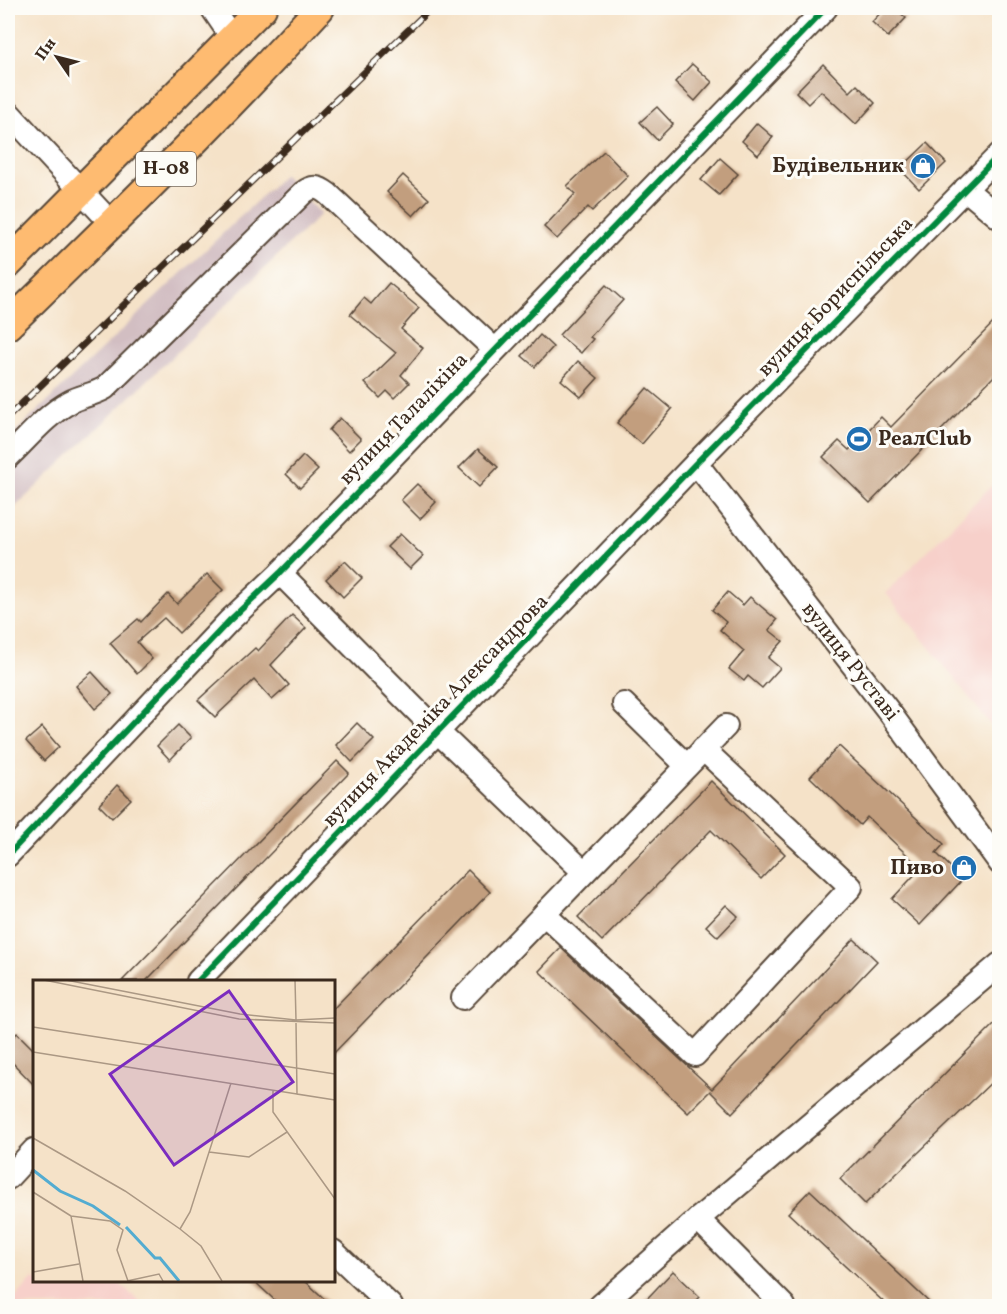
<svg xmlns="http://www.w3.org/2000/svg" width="1007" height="1314" font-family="Vollkorn,serif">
<rect width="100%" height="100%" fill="#fdfcf7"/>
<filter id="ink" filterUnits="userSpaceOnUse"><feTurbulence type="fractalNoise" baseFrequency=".0167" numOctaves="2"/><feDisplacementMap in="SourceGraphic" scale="12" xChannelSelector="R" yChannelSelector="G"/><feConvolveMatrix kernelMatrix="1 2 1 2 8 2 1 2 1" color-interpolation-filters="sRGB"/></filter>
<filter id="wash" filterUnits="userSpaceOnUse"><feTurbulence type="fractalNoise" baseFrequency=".008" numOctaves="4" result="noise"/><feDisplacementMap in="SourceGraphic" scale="24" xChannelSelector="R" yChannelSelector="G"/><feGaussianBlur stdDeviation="1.35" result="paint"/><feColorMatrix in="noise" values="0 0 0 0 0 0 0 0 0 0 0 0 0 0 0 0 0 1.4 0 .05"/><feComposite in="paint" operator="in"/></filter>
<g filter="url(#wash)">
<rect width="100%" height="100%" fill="#f5e2c8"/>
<g fill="#f7d0ca">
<polygon points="999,478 999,735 886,593"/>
<polygon points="34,1277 34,1280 116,1280 144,1306 8,1306"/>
</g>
<polygon fill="#d2bec2" points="284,175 321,214 8,514 8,439"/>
<g id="blocks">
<g fill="#c29e7e">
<polygon points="885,8 895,8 906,18 888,37 872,22"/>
<polygon points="692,64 712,82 695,101 675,82"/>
<polygon points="823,64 850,92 857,85 875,103 856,124 821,91 808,104 796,92"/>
<polygon points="657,107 673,124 657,140 640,122"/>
<polygon points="757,123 773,137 758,155 742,141"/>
<polygon points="927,143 946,163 919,189 900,169"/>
<polygon points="604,151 628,176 592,211 588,207 557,239 544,227 575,194 567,186"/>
<polygon points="720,158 738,174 719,195 701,180"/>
<polygon points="403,175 429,199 413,216 387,192"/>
<polygon points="389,283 419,308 401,329 423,348 401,375 409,383 394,398 387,391 380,398 365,383 396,353 350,315 364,298 371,304"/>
<polygon points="606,285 623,300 590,337 593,339 581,353 559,335"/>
<polygon points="999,317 999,371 870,503 823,457 839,441 849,450 881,417 891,427"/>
<polygon points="540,335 553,347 535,367 522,356"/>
<polygon points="578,361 598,378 581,397 561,380"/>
<polygon points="647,388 672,409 642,444 617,423"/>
<polygon points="340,418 361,439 349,451 329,430"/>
<polygon points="478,449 498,467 479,487 459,468"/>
<polygon points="303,456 318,470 300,488 286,474"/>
<polygon points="417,484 436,502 420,519 401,500"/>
<polygon points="400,534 423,556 410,569 387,547"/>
<polygon points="345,561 362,578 343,597 326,579"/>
<polygon points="207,574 223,590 179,633 164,618 137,642 152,659 137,674 110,643 138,619 141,622 168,594 177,604"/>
<polygon points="728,592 743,605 750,597 777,620 769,630 783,641 768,658 780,668 762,688 748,676 744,681 729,669 744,651 720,630 726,622 712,610"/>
<polygon points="292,615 306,628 271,665 289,685 272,700 254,680 215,717 198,700 255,648 258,651"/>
<polygon points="92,672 112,694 95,709 76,686"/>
<polygon points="357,723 374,740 352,762 336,745"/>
<polygon points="178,725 191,738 170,760 157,746"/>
<polygon points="42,727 59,747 44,761 26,741"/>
<polygon points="839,746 944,844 936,853 963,879 920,925 892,899 921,868 867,817 860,825 810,777"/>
<polygon points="337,761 349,773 146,981 122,981"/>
<polygon points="711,781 785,854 761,879 711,830 602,941 578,917"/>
<polygon points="117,785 131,799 112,818 99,805"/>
<polygon points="468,870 490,892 333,1054 333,1009"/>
<polygon points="726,905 738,916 718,937 706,926"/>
<polygon points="854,939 877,961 732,1113 710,1091 688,1113 539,971 561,948 712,1089"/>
<polygon points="999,1019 999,1075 865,1204 840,1179"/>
<polygon points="17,1033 34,1050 34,1085 8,1058 8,1043"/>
<polygon points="810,1190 933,1306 888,1306 788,1213"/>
<polygon points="673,1271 700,1297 691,1306 640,1306"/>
<polygon points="253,1280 304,1280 332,1306 281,1306"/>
</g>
</g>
</g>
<g filter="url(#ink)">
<use href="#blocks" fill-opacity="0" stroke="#574638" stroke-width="1.5"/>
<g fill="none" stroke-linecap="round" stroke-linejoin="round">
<g stroke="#574638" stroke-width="26">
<g id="minor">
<polyline points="212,8 233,39"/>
<polyline points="8,112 112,224"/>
<polyline points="965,189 1000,218"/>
<path d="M8,457c19,-18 38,-42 62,-55 10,-6 23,-7 35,-14l198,-195c10,-8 16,-6 25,1l166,155"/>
<polyline points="696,463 887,709 1000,863"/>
<polyline points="280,573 439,733 584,872"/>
<polyline points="624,704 687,766"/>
<polyline points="8,855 229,621 280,573 826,8"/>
<polyline points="544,914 695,1055 851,887 703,749"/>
<polyline points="198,981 696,463 1000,154"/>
<polyline points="463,998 726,726"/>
<polyline points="8,1178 34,1150"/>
<polyline points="698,1219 784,1306"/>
<polyline points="333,1251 391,1306"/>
<polyline points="600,1306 698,1219 1000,964"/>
</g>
</g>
<g stroke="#574638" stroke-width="32">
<g id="major">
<polyline points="8,264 262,8"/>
<path d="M8,325c106,-103 212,-207 312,-317"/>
</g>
</g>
<use href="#minor" stroke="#fff" stroke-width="22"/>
<use href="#major" stroke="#febb71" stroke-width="28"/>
<g stroke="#3b2a1e" stroke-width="7">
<polyline id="rail" points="8,417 431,8"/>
</g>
<use href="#rail" stroke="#fdfcf7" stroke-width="4.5" stroke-dasharray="14" stroke-linecap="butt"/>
<g stroke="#fdfcf7" stroke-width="10">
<g id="cycleway">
<polyline points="8,855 229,621 280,573 826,8"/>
<polyline points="198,981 696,463 1000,154"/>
</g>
</g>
<use href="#cycleway" stroke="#00873e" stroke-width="6"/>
</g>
</g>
<defs>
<g id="shop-disc" transform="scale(1.35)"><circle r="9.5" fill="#1f6fb2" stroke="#fdfcf7"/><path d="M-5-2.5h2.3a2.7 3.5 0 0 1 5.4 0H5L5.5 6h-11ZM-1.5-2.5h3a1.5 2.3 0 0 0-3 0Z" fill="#fff"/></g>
<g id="stadium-disc" transform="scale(1.35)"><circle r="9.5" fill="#1f6fb2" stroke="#fdfcf7"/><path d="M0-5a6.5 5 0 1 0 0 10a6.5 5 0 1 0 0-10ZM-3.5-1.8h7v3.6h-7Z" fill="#fff"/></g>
</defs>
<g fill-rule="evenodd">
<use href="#shop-disc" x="923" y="166"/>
<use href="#stadium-disc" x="859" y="439"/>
<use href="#shop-disc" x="964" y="868"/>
</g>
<g text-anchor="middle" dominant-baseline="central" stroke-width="6" stroke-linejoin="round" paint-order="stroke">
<rect fill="#fdfcf7" stroke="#75695f" stroke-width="1.5" x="136" y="152" width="60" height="34" rx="4.5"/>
<g font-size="20" font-weight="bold" fill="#3b2a1e">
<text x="166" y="169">Н-08</text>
</g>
<g font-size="21" font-weight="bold" fill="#3b2a1e" stroke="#fdfcf7" text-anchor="end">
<text x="904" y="166">Будівельник</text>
<text x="878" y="439" text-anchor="start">РеалClub</text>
<text x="944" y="868">Пиво</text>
</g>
<g font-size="21" fill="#3b2a1e" stroke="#fdfcf7">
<text transform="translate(836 297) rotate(-46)">вулиця Бориспільська</text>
<text transform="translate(404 419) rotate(-46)">вулиця Талаліхіна</text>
<text transform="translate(850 662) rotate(52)">вулиця Руставі</text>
<text transform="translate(436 711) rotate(-46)">вулиця Академіка Александрова</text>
</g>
</g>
<g transform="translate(33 980)">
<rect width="302" height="302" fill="#f5e2c8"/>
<path fill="none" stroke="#53acd1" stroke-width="3" d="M0,190l27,21 33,15 27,19M93,247l29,31h5l19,23"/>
<path fill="none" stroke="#ab9884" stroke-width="1.5" d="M11,0l195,39 96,4M33,0l174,34 56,6 39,-2M262,0l1,40M263,43l1,71 38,6M0,47l302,47M0,72l264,42M240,110v22l62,87M0,158l92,53 55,38 21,17 21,35M176,172l40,5 38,-25M0,212l38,24M38,236l39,5 13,9 -6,20 11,31M38,236l12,65M147,249l10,-17 41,-129M0,292l46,-8M94,301l32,-7 4,7"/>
<path fill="#7b2cbf" fill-opacity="0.15" stroke="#7b2cbf" stroke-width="3" d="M196,11l64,91 -119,83 -64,-91z"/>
<rect width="302" height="302" fill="none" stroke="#3b2a1e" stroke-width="3"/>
</g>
<rect width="1007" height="1314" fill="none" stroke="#fdfcf7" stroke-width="30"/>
<g transform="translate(57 57) rotate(305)" stroke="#fdfcf7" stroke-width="4.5" paint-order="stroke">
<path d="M0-4.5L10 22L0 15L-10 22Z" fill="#3b2a1e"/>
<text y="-9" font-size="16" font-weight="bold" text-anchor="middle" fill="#3b2a1e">Пн</text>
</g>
</svg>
